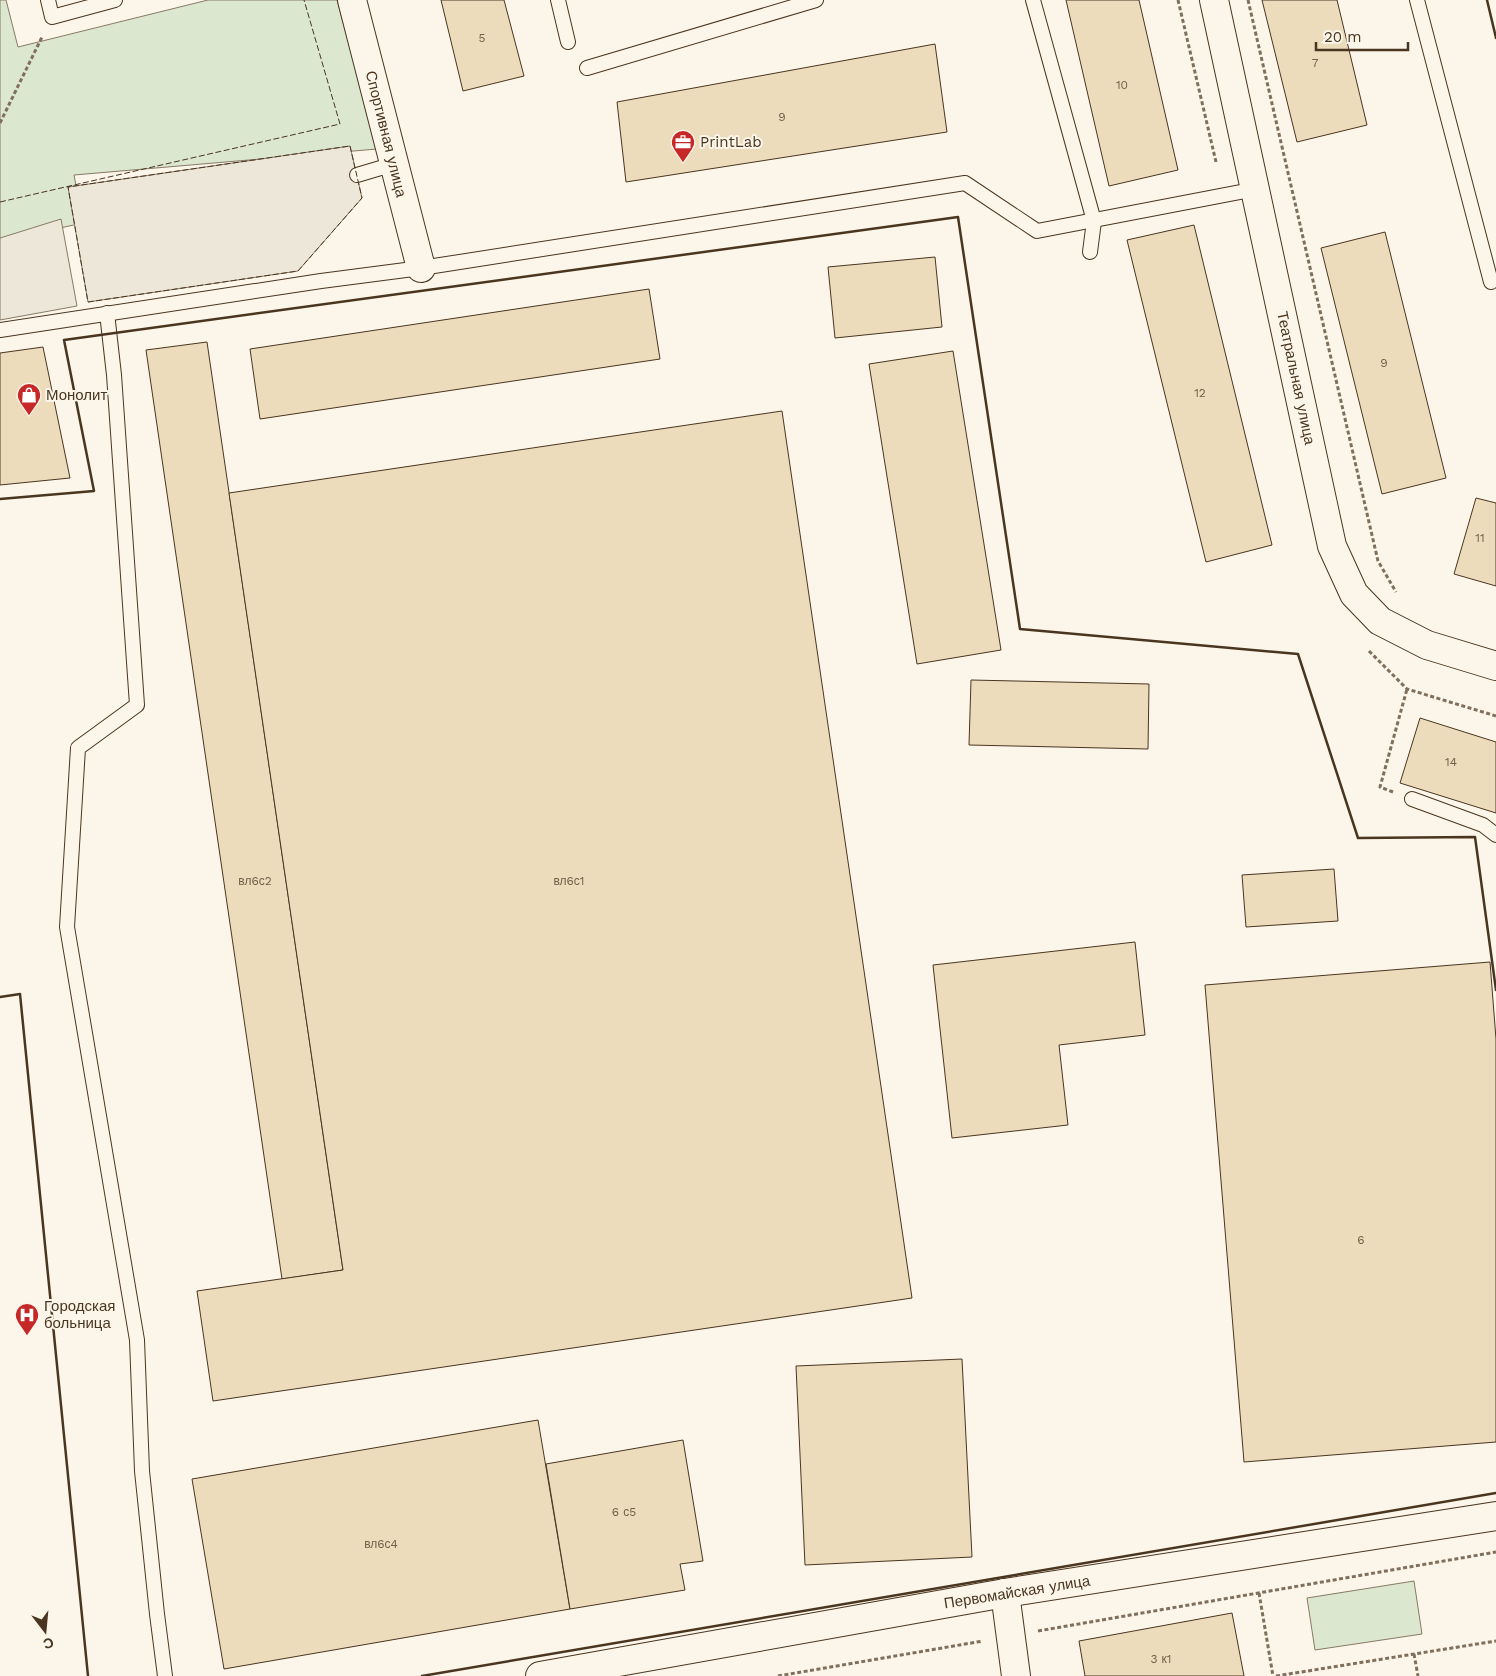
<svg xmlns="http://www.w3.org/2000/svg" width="1496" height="1676" font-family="'Work Sans',sans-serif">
<rect width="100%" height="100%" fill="#fbf6e9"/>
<g fill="#dce7d0" stroke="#887966">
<polygon points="0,0 6,0 18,47 208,0 337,0 377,149 74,175 83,223 0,241"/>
<polygon points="1414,1581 1422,1634 1315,1650 1307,1598"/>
</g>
<g fill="#ede7d9" stroke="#887966">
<polygon points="350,146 362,198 298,271 88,302 68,187"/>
<polygon points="61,219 77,306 0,320 0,238"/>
</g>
<g fill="#ecdcbc" stroke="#4a3520">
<polygon points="441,0 504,0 524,76 463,91"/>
<polygon points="1066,0 1139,0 1178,170 1109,186"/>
<polygon points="1262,0 1337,0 1367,125 1297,142"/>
<polygon points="935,44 947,132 626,182 617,102"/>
<polygon points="1194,225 1272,545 1206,562 1127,240"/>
<polygon points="1385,232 1446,478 1382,494 1321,248"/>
<polygon points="935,257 942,327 835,338 828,267"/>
<polygon points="649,289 660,359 260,419 250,349"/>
<polygon points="207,342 343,1270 282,1279 146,350"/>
<polygon points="43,347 70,478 0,485 0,353"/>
<polygon points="953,351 1001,650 917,664 869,364"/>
<polygon points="782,411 912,1298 213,1401 197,1291 343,1270 229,493"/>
<polygon points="1476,498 1496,503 1496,586 1454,574"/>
<polygon points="971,680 1149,684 1148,749 969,745"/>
<polygon points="1420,718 1496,742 1496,813 1400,783"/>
<polygon points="1334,869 1338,921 1246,927 1242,875"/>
<polygon points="1135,942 1145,1035 1059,1045 1068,1125 952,1138 933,965"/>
<polygon points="1490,962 1496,1039 1496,1442 1244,1462 1205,985"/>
<polygon points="962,1359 972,1557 805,1565 796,1366"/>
<polygon points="538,1420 570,1609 224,1669 192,1479"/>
<polygon points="683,1440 703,1561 680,1564 685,1590 570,1609 546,1464"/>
<polygon points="1232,1613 1244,1676 1085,1676 1079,1641"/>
</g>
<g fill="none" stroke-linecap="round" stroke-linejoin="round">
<g stroke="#4a3520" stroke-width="16">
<g id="lane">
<polyline points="48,0 52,17 115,0"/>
<polyline points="558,0 568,42"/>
<polyline points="1033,0 1094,221 1090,252"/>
<polyline points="1417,0 1491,282"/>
<polyline points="587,68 816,0"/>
<polyline points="357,175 394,164"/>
<polyline points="107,313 114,375 137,705 78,748 67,927 137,1340 142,1471 157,1614 165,1676"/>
<polyline points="0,330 321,281 421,268 965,183 1037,231 1256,189"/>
<polyline points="1412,799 1483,825 1496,835"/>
</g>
</g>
<g stroke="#4a3520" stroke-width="30">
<g id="street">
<polyline points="352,0 421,268"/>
<polyline points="1005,1593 1016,1676"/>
<polyline points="540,1676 1005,1593 1496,1516"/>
</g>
</g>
<g stroke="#4a3520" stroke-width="30">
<polyline id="secondary" points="1214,0 1332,546 1354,594 1380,621 1427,645 1496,666"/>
</g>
<g stroke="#7f6f5c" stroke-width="3" stroke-dasharray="4 2.5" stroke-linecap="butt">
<polyline points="1178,0 1216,162"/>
<polyline points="1248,0 1378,561 1396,592"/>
<polyline points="0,123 42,37"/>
<polyline points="1369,651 1407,689 1496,716"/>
<polyline points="1393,792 1380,787 1407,689"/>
<polyline points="1259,1593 1273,1676"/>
<polyline points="1038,1631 1496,1552"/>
<polyline points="1414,1654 1418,1676"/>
<polyline points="778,1676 983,1641"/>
<polyline points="1276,1676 1496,1641"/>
</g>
<use href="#lane" stroke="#fbf6e9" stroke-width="14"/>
<use href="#street" stroke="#fbf6e9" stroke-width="28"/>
<use href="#secondary" stroke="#fbf6e9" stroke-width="28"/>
<g stroke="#4a3520" stroke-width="1" stroke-dasharray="6 2.5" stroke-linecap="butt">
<polygon points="350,146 362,198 298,271 88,302 68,187"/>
<polyline points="0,202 340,124 304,0"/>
</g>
<g stroke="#4a3520" stroke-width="2.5">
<polyline points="1487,0 1496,38"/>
<polyline points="0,499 94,491 64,340 958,217 1020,629 1298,654 1358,838 1475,837 1496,990"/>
<polyline points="0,997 20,994 88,1676"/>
<polyline points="422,1676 1496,1493"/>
</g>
</g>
<defs>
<g id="office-pin" transform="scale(1.25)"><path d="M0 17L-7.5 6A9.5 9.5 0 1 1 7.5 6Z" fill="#c62828" stroke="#fbf6e9"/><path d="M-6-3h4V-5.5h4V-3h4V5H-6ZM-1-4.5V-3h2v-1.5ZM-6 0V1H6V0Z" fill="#fff"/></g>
<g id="shop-pin" transform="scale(1.25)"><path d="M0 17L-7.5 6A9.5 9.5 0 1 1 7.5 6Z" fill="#c62828" stroke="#fbf6e9"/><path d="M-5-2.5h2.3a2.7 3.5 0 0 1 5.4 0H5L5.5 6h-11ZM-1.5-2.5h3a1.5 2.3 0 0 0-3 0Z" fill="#fff"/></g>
<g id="hospital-pin" transform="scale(1.25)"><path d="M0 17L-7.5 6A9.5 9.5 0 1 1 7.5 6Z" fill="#c62828" stroke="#fbf6e9"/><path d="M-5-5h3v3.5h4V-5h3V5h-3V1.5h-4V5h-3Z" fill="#fff"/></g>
</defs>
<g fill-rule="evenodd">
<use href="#office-pin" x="683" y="142"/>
<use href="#shop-pin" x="29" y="395"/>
<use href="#hospital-pin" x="27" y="1315"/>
</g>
<g text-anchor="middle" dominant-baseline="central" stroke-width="4" stroke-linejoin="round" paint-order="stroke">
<g font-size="12" fill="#725f47">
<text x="482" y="38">5</text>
<text x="1315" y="63">7</text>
<text x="1122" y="85">10</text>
<text x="782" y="117">9</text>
<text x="1384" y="363">9</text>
<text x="1200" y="393">12</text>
<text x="1480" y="538">11</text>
<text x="1451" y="762">14</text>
<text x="255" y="881">вл6с2</text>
<text x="569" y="881">вл6с1</text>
<text x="1361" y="1240">6</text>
<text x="624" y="1512">6 с5</text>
<text x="381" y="1544">вл6с4</text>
<text x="1161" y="1659">3 к1</text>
</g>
<g font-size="15" fill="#4a3520" stroke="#fbf6e9">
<text transform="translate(386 134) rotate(76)">Спортивная улица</text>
<text transform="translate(1296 378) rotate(78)">Театральная улица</text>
<text transform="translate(1017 1592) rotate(-9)">Первомайская улица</text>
</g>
<g font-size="15" fill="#4a3520" stroke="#fbf6e9" text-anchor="start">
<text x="700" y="142">PrintLab</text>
<text x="46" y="395">Монолит</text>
<text x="44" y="1306">Городская<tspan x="44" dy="17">больница</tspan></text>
</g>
</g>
<g transform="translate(45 1631) rotate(164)" stroke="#fbf6e9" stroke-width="4" paint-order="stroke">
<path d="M0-4L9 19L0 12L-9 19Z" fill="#4a3520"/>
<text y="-8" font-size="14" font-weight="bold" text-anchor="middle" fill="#4a3520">С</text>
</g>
<path d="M1316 42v8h92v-8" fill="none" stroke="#4a3520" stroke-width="2.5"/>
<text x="1324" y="42" font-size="15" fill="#4a3520" stroke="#fbf6e9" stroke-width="4" paint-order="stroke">20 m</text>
</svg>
